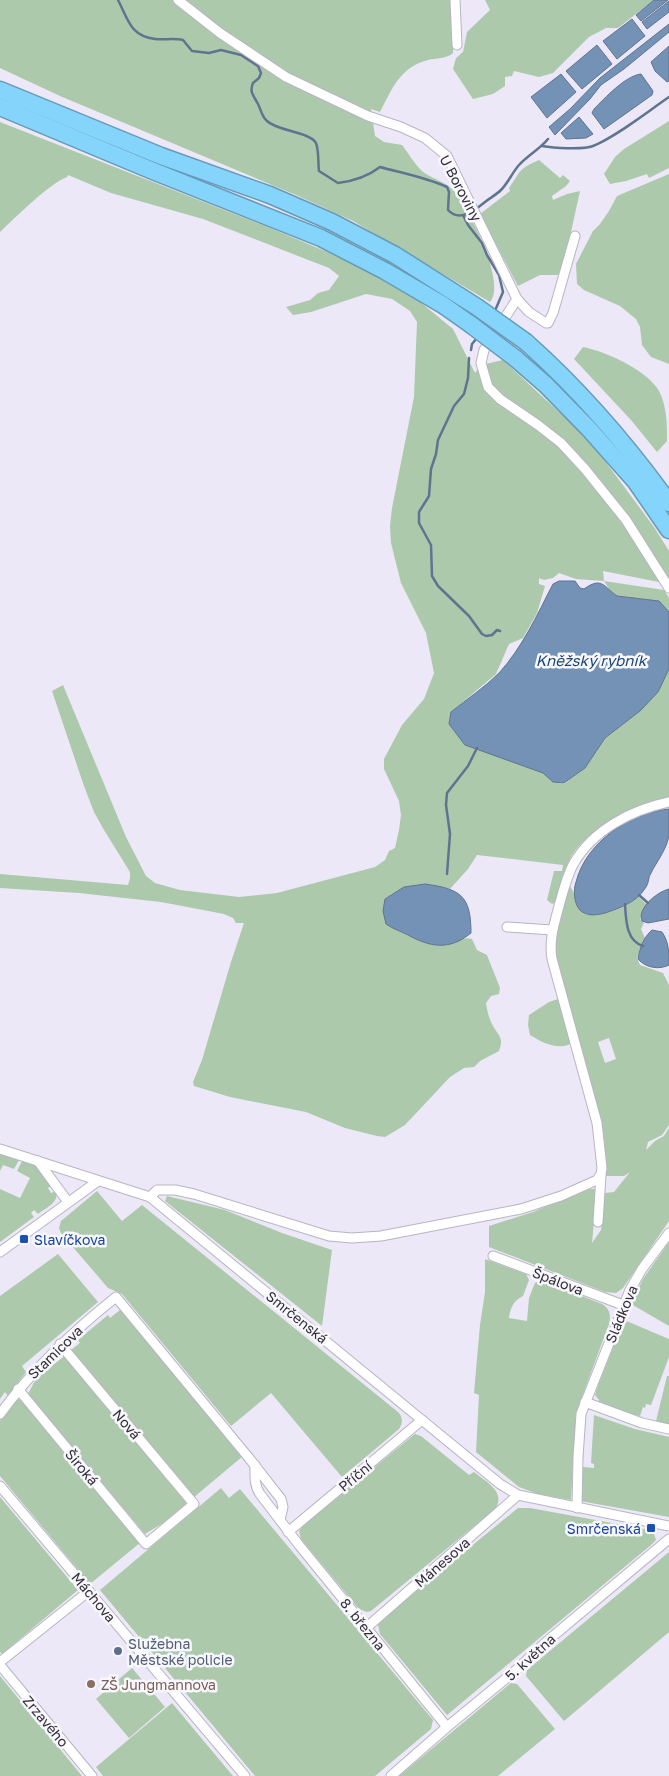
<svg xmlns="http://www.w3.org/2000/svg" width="669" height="1776" font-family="'Golos Text',sans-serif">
<rect width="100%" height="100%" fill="#ece8f7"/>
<g fill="#acc9ac" fill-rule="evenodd">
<path d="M0,0h451v11l2,1v41c-6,6 -17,5 -25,7 -28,7 -36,29 -48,52l-9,-3 4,27 9,6 18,3c6,8 12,18 19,25 8,8 22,10 32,20 15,16 54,93 37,112l-5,-3 -132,-78 -57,-26 -236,-99 -60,-28z"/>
<polygon points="485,0 654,0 618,28 606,28 589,37 553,73 539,77 514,71 512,76 505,77 505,86 493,94 473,99 453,69 456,58 463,52 467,32 490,10"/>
<polygon points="669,121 669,168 649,178 647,174 626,181 610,184 604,174 615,157 624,149"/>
<path d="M0,122l275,108 76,32 69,40 33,27 22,44 6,-8 22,-5 70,65 29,32 52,70 15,24v33l-66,-13 1,10 60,9 5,8v14l-10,-11 -43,-5 -5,-4 -7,-11 -28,-2 -17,-6 -6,5 -9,2 -5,-2v6l6,2 -8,27 -14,25 -14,6 -13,30 -45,38 -2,12 16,21 78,28 10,9 11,2 21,-16 20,-30 35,-27 23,-29 6,-13v128c-30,8 -87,33 -100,64 -1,4 -1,8 -2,12 -3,9 -7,19 -11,29l-4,2 -5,-4 7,-29h8l1,-6 -86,-10 -9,14 -18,20c-28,-6 -40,-7 -65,10l11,31c18,7 33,19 54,14 9,-2 13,-8 22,-5l5,11 10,5 13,33 -1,6 -8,2 -5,7c1,7 3,16 7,23 6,10 11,12 6,25l-19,10 -6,6 -10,1 -14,9 -45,48 -20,12 -8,-1 -32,-8 -39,-16 -76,-15 -36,-11 -1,-4 9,-22 29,-98 13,-39h-8l-3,-5 -9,-4 -63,-12 -82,-9 -79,-5v-14l128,11 2,-7v-6l-26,-42 -10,-18 -10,-26 -32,-95 11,-6 63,152 20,39 9,7 25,7 59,7 38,-4 98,-26 10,-7 4,-9 6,-3 4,-18 2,-15 -2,-14 -15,-32v-10l18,-34 22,-26 10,-26 -8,-40 -25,-50 -10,-40 -1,-17 2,-18 22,-111 3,-75 -7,-11 -18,-12 -26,-5 -55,18 -18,3 -7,-8 24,-7 8,-7 11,-3 10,-14 -10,-8 -126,-49 -92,-26 -43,-18 -1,2c-17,6 -52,41 -67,55z"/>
<path d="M539,160l21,18 3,-3 7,6 -4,5 -14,10 1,4 14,-6 13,-3 -14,64 -8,20h-18l-22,11 -38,-72 30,-23 -1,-3c13,-18 8,-18 30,-28z"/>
<polygon points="669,174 669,364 651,357 642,345 640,327 636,319 620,306 584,290 577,284 576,264 593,231 600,224 609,211 617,196"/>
<path d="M583,347c24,5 64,23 76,44 8,15 8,34 8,50l-10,11 -26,-32 -57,-61z"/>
<path d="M567,883c12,12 6,22 20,32 18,-1 39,-5 51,-19l9,9 -7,14 4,4 -3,6 4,9 -8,20 3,7 23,8 6,12v140l-7,10 -14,7 -2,8 9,-9 9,-5 5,-8v93l-46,67 -7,5 -11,-1 -116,-45v-21l44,-14 52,-23h12l-5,54 9,-13 4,-37 9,-1 16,-20 -6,4h-19l-1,-40 -22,-78 -3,-19c-3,1 -7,4 -11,6 -13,4 -27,-3 -38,-10l-2,-10 1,-10 20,-13 15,-5 -14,-50zM609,1038l7,21 -11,4 -7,-21z"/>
<polygon points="0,1154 19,1160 14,1169 3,1165 0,1171"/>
<path d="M22,1161l13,3 17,21 -4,3 3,5 5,-2c3,12 -9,16 -18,23l-4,-4 -3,3 3,4 -34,25v-53l20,9 10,-20 -13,-7z"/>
<path d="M97,1191l25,30 20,-16 256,207c5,5 5,11 1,17l-57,48 -71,-84 -40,33 -109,-132 -14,-6 -47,-55 -2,-5 2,-7z"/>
<polygon points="167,1196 225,1210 282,1233 332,1250 322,1326 165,1201"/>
<polygon points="669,1242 669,1326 631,1304 643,1279"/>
<polygon points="58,1254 98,1302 22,1366 26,1372 8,1396 5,1392 0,1399 0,1296"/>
<path d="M485,1259l41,15 3,6 -6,16c-9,4 -13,12 -14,22l18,3 2,-23 6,-15 6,-3 61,24c8,5 9,11 7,20l-33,89 -5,87 -33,-6 -19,-7 -43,-35 3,-57 -5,-2 6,-68 5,-33z"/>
<polygon points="120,1310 243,1456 193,1498 70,1351 80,1343 78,1340 108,1315 110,1318"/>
<polygon points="624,1320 669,1339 669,1357 651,1405 646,1404 645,1408 643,1407 640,1416 619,1411 598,1402 599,1400 595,1395 597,1388"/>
<polygon points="66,1355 188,1502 163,1523 145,1534 28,1394 37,1377"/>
<polygon points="667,1376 669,1376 669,1424 656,1421"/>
<polygon points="18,1399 24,1402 141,1542 90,1584 0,1476 0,1420 12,1403"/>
<polygon points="594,1415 635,1429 669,1437 669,1517 580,1501 580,1462 583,1462 583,1467 594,1468 594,1464 591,1463"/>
<path d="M415,1434l6,2 48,39 5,-3c11,9 33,20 21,37l-124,102 -4,1 -8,-3 -58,-70 -2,-8 5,-6z"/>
<polygon points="221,1488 229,1498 240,1489 433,1720 431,1729 375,1776 255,1776 100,1590"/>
<polygon points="0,1497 78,1590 2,1654 0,1652"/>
<polygon points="518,1508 530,1508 650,1530 654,1534 656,1540 651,1545 447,1715 380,1634 378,1625 382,1619"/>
<polygon points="669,1552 669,1632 564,1721 526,1676 527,1670"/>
<polygon points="132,1668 165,1707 129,1738 96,1699"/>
<polygon points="0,1676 82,1776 0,1776"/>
<polygon points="511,1683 517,1684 555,1729 498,1776 399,1776"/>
<polygon points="172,1703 233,1776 103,1776 96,1767"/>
</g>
<g fill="#7392b6" stroke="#5f748f">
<polygon points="654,0 668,0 641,21 636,15"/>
<polygon points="669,1 669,12 647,29 642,22"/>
<polygon points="632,19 645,36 617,59 603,41"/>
<polygon points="669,24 669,32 624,69 601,85 590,99 555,135 549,127 570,109 600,78"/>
<polygon points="597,45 612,64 582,89 566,71"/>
<polygon points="669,46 669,81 667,82 655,71 651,62"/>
<polygon points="561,74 576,92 547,118 531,97"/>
<path d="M641,74l12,17 -1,4 -48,34 -12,-16 2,-4c11,-11 31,-33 47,-35z"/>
<polygon points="579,117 593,134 586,138 566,139 561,133"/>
<path d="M559,581h16l5,7 4,1c18,-13 20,-2 33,7l42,5 10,11v57l-11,23 -18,19 -35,27 -20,30 -21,15 -11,-1 -10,-9 -78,-28 -16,-21 2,-12c16,-13 34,-25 48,-39 23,-25 38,-58 54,-89z"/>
<path d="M669,809c0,8 0,18 0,26 -2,14 -12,26 -18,38 -3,4 -2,10 -5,14 -9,15 -25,21 -41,26 -8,2 -18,4 -25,-3 -6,-6 -7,-20 -4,-28 10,-40 54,-69 93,-73z"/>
<path d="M425,884c35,5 46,11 46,49 -22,18 -41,14 -63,2 -8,-4 -15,-6 -22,-11l-3,-13 2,-12 19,-12z"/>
<path d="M669,889v30l-21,4 -6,-2c-5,-13 15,-29 27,-32z"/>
<path d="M652,930l10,2c7,10 7,21 7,33 -10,5 -23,3 -31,-6 2,-11 5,-21 14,-29z"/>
</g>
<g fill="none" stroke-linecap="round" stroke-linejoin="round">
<g stroke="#5f748f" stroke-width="2.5">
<path d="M118,0c10,19 12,36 37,39 9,1 19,-1 28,1l9,11 17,2 12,-3 20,5 17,11 3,7 -2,5 -6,5c-4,10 1,13 5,21 3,6 4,13 9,17 10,10 43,11 49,22 3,8 2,20 3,28l19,12c16,-2 29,-6 42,-16 22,6 45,10 67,20l2,5 -1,18c12,13 27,0 37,-8 5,-4 11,-7 16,-12 7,-7 11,-17 18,-25 9,-10 21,-16 29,-26"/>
<path d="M542,146c11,2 41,4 51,0 24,-10 54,-34 76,-49"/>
<polyline points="463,215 468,225 482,243 487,255 499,275 503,292 494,313"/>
<polyline points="471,350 472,344 477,338"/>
<polyline points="469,358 468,378 464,394 454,406 438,440 436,454 431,469 429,496 419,512 419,523 431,545 432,576 438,586 469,616 482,634 486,636 492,635 497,630 500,631"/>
<polyline points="447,874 450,834 446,805 447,793 468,766 477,748"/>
<polyline points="639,895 648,903"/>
<path d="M625,904c1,16 1,37 18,42"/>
</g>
<g stroke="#b8b4c2" stroke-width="11">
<g id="street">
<polyline points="178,0 220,33 286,77 368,116 401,127 425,138 447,156 517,299 529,312 546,323 548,323 553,313 575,236"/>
<polyline points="455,0 457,45"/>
<polyline points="517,299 484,350 481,363 488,387 500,399 538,425 561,443 585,469 626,520 669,588"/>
<polyline points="507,927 552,930"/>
<polyline points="0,1149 150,1197 500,1484 518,1495 669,1526"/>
<polyline points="38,1161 68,1202"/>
<path d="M150,1197l7,-7h18l19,4 135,42 23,2 29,-2 140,-27 40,-13 36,-16 4,-6 1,-6 -5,-45 -45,-164c-3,-19 2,-34 7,-53 4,-14 8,-31 15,-43 20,-34 58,-53 95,-61"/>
<polyline points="598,1222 601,1175"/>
<polyline points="0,1252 98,1181"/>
<polyline points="493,1256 623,1305"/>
<polyline points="18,1389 146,1544 194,1504 60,1344"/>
<polyline points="585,1402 642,1423 669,1429"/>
<path d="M0,1414c33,-45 72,-82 116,-117l133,161 32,41 2,8 -3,13"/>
<path d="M255,1465c0,11 -1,20 5,29l39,51 148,182"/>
<polyline points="0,1486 245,1776"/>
<polyline points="577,1508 578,1457 581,1414 630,1290 642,1269 669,1233"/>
<polyline points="288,1532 422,1420"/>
<polyline points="366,1628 518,1495"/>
<polyline points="0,1662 89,1591"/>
<polyline points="0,1665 92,1776"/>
<polyline points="391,1776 447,1727 515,1671 546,1642 669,1539"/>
</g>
</g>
<g stroke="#689ab6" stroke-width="19">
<g id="highway">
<polyline points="0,90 161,156 270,195 332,222 395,255 477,307"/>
<polyline points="0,107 153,171 321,238 385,271 443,305 470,324"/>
<path d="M526,342c55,49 100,101 143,161"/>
<polyline points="515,358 546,385 589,429 636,482 669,530"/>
</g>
</g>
<use href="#street" stroke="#fff" stroke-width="9"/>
<use href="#highway" stroke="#85d4fb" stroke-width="16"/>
<g stroke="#689ab6" stroke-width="19" stroke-linecap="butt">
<g id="highway-bridge">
<polyline points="477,307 526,342"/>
<polyline points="470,324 515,358"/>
</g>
</g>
<use href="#highway-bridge" stroke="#85d4fb" stroke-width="16"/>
</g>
<g fill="#1a4fb4" stroke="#f8f7fd" stroke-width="2">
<rect x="19" y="1234" width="10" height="10" rx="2.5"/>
<rect x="646" y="1523" width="10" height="10" rx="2.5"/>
</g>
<circle fill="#5c6f8a" stroke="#f8f7fd" stroke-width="2" cx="118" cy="1651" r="5"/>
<circle fill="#8d6e63" stroke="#f8f7fd" stroke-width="2" cx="91" cy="1684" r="5"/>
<g text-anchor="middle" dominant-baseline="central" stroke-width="5" stroke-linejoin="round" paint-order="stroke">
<g font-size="14" fill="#312f35" stroke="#f8f7fd">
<text transform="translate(461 188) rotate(62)">U Boroviny</text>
<text transform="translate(558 1281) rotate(21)">Špálova</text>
<text transform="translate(621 1314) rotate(-67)">Sládkova</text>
<text transform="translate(297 1317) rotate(39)">Smrčenská</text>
<text transform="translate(55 1352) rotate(-44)">Stamicova</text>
<text transform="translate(127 1424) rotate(50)">Nová</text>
<text transform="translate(82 1467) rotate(50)">Široká</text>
<text transform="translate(355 1476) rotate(-40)">Příční</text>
<text transform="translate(442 1562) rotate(-41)">Mánesova</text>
<text transform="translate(94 1597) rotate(50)">Máchova</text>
<text transform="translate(363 1624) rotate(51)">8. března</text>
<text transform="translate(530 1657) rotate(-42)">5. května</text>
<text transform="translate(46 1721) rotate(50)">Zrzavého</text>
</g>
<g font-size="14" fill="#164399" stroke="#f8f7fd" text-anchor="start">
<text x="34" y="1239">Slavíčkova</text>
<text x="641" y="1528" text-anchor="end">Smrčenská</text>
</g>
<g font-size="14" fill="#4e5e75" stroke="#f8f7fd" text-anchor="start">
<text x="128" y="1643">Služebna<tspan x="128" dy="16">Městské policie</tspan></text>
</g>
<g font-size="14" fill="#785e54" stroke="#f8f7fd" text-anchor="start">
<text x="101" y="1684">ZŠ Jungmannova</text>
</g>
<g font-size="15" font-style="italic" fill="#1a4676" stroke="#f8f7fd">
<text x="591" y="660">Kněžský rybník</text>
</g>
</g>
</svg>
